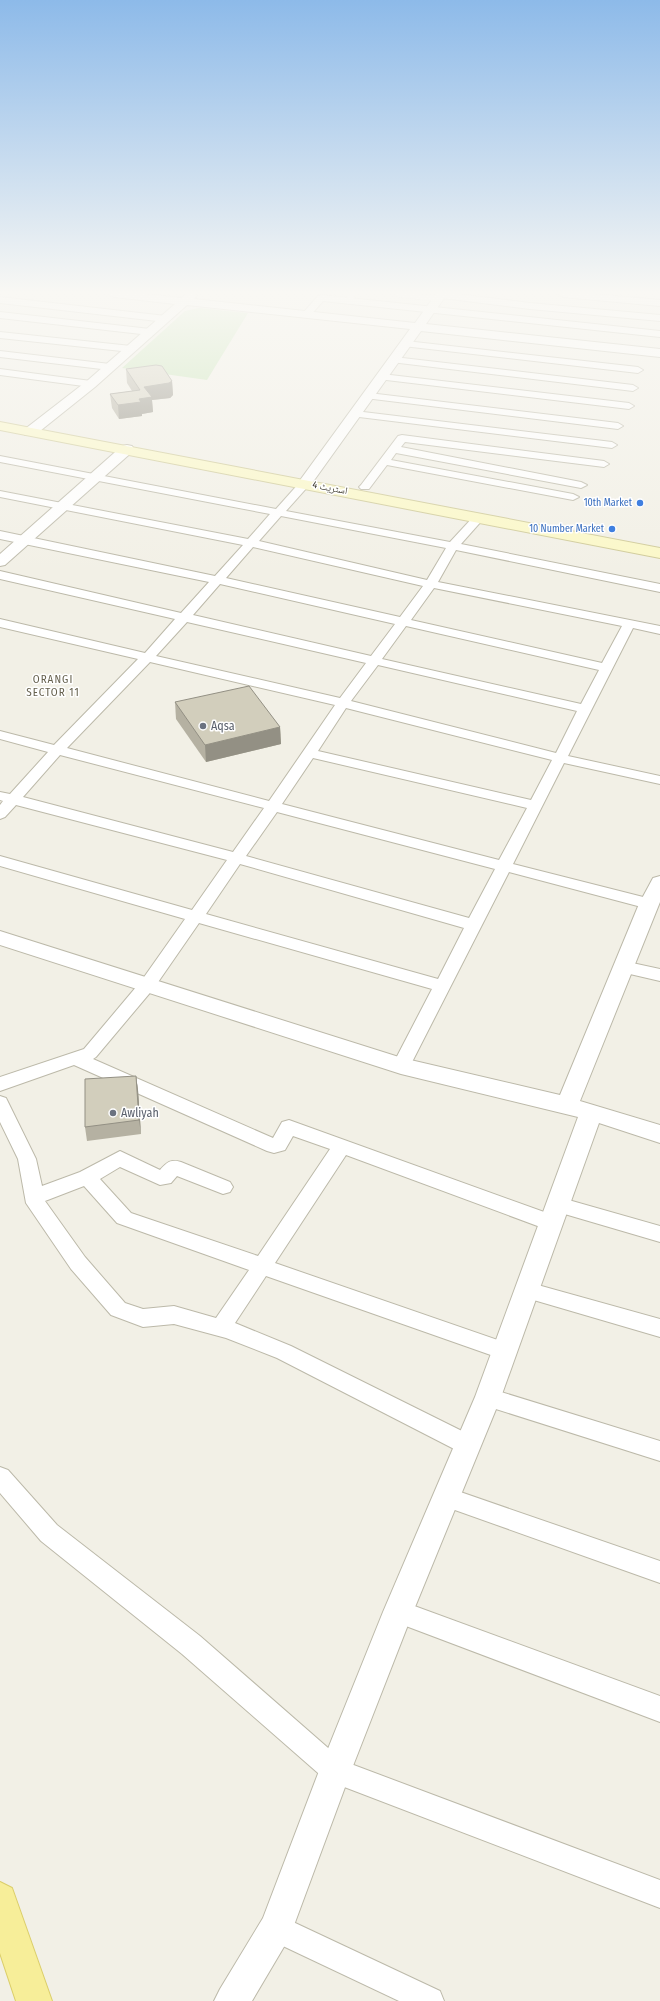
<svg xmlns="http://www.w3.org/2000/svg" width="660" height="2001" font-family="'Fira Sans Condensed','Noto Naskh Arabic',sans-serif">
<rect width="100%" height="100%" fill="#f2f0e6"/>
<polygon fill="#c3e3b1" points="199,308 248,313 207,380 122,368 185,311"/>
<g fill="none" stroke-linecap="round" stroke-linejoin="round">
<g stroke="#bcb9a9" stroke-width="6">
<g id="service">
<polyline points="397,294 439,299"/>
<polyline points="348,301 353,294"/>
</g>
</g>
<g stroke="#bcb9a9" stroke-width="2">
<g id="minor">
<polygon points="438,294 457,294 530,303 660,315 660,321 530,309 442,298 439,297"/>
<polygon points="559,294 594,294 660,300 660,306 563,297"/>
<polygon points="321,295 660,331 660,337 323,301 309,317 303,317 303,313 318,296"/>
<polygon points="0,297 166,316 171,319 166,322 0,303"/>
<polygon points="0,312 150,329 155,332 150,335 0,318"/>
<polygon points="0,332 131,346 136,349 131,352 0,338"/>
<polygon points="406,341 638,367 643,370 638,373 403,346 401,344"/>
<polygon points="0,351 110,364 115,367 110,370 0,357"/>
<polygon points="394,357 633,385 638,388 633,391 391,362 389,360"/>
<polygon points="0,369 91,381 96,384 91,387 0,375"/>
<polygon points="382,374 629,403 634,406 629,409 378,379 377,377 378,375"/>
<polygon points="369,393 618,423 623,426 618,429 365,398 364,396"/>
<polygon points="355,411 612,442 617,445 612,448 351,416 350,414"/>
<polygon points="402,435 604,461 609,464 604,467 405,442 401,447 581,482 587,485 581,488 396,453 391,460 573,494 579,497 573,500 387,465 369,489 361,489 359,487 361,485 398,436"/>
<path d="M0,456l276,53 25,-28 4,-1 6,3 -25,28 164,31 25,-27 4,-1 6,3 -24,27 199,40v8l-204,-42 -18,32 222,44v8l-27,-6 -65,128 92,20v8l-96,-21 -51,101 142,36 2,4 -2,4 -6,1 -140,-37 -99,194 -3,5 -6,1 -6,-1 -3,-5 40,-77 -233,-66 -45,65 -58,69 -3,2 180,79 9,-16 7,-2 269,97 3,6 -3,6 -7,2 -205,-76 -71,108 237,82 3,6 -3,6 -7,3 -239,-84 -31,47 56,23 185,92 3,7 -3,7 -8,3 -8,-3 -183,-94 -51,-20 -52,-14 -31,3 -32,-12 -40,-46 -45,-66 -8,-44 -18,-37v-26l6,2 30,61 6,27 38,-14 40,-21 40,19c7,-8 11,-11 21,-8l49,20 3,5 -3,5 -7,2 -46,-18 -6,7 -11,2 -40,-18 -20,12 31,34 127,43 72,-107 -37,-13 -8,14 -11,3 -7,-2 -193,-86 -74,26v-14l84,-28 58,-69 43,-61 -185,-53v-10l192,54 35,-50 -211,-55 -11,12 -5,2v-14l3,-4 -3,-1v-8l10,2 38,-42 -48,-13v-8l54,14 84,-86 -138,-32v-8l145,34 30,-34 -175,-40v-8l181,42 28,-31 -209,-43v-8l215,45 28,-31 -243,-48v-6l248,48 22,-25 -270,-52zM281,516l165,32 -19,32 -168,-39zM253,547l170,39 -23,31 -174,-39zM220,584l175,40 -24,32 -178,-41zM434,588l188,38 -20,37 -191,-43zM187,622l179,41 -26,35 -184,-42zM406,626l193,44 -18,34 -199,-45zM150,662l185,43 -66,96 -202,-53zM378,665l199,46 -21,42 -205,-52zM346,708l206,52 -21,40 -213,-49zM60,755l204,53 -31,44 -210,-55zM313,758l214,50 -28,52 -217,-56zM277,812l218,57 -26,49 -223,-62zM240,864l224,64 -26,51 -232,-65zM84,1186l33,37 132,47 -33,48 -42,-12 -31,3 -18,-6 -40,-46 -40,-56z"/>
<polygon points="623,961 660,969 660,981 617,971 615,967 617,963"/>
<polygon points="558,1197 660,1226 660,1242 551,1210 548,1205 551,1200"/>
<polygon points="527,1282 660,1319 660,1337 520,1296 517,1290 520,1284"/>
<polygon points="488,1388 660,1441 660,1461 480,1404 477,1397 480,1390"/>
<polygon points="0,1467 8,1470 57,1525 200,1636 343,1761 660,1880 660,1908 326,1780 182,1654 41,1541 0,1493"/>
<polygon points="446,1487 660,1561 660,1583 438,1504 435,1497 438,1490"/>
<polygon points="398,1600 660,1696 660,1722 390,1620 386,1612 390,1604"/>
<polygon points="276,1914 440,1991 444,2001 399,2001 266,1938 262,1928 266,1918"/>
</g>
</g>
<g stroke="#bcb9a9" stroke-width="2">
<g id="tertiary">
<polygon points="109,294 146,294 182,298 186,294 195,294 197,296 194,299 415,323 436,294 447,294 426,324 660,349 660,357 421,331 310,486 300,486 298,483 410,329 187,305 95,387 35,435 25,435 23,432 25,429 87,381 175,304 114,297"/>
<polygon points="127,445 132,446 134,449 132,452 5,565 0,566 0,554 122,446"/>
<polygon points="660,876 660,902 580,1101 660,1125 660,1143 599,1123 501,1397 413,1612 351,1771 293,1928 288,1940 252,2001 214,2001 220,1989 263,1918 319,1771 383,1612 475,1397 578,1117 401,1074 0,945 0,931 402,1058 560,1095 639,904 653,878"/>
</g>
</g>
<g stroke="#cfca98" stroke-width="2">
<polygon id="secondary" points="0,422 660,548 660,558 0,430"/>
</g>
<g stroke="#dbce6a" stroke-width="2">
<polygon id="primary" points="0,1882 12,1888 52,2001 16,2001 0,1953"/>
</g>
<use href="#service" stroke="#fff" stroke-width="5.5"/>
<use href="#minor" fill="#fff" fill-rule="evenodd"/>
<use href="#tertiary" fill="#fff" fill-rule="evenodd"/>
<use href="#secondary" fill="#fbf8c7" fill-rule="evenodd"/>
<use href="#primary" fill="#f7ee99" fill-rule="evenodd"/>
</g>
<g fill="#b5b1a2">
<polygon points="126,369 172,381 173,395 170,398 152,400 153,412 142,414 142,416 119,419 112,408 110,394 132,391 127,383"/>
<polygon points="175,702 280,727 281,744 206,762 176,719"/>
<polygon points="136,1076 138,1090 141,1134 87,1141 85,1127"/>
</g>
<g fill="#939084">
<polygon points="172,381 173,395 170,398 152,400 153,412 142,414 142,416 119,419 118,405 139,399 144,387"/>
<polygon points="280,727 281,744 206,762 205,745"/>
<polygon points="136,1076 138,1090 141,1134 139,1120"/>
</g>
<g fill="#d2cebc" stroke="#939084">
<polygon points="156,365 162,366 172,381 169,383 144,387 152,397 139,399 141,402 118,405 110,394 140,390 126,369"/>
<polygon points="249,686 280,727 205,745 175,702"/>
<polygon points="136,1076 139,1120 85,1127 85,1079"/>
</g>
<linearGradient id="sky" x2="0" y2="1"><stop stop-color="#8dbae9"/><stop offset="0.51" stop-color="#f9f8f4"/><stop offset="1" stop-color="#f9f8f4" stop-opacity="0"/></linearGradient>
<rect width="660" height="574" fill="url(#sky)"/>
<g fill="#3f7fe0" stroke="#fff" stroke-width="1.5">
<circle cx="640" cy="503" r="4"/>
<circle cx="612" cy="529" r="4"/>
</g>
<g fill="#6b7280" stroke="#fff" stroke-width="1.5">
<circle cx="203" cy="726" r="4"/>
<circle cx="113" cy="1113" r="4"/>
</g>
<g text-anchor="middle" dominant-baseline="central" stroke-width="3" stroke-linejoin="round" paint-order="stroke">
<g font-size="10" fill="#444136" stroke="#fff">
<text transform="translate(330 488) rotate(11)">اسٹریٹ 4</text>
</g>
<g font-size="10" fill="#366cbe" stroke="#fff" text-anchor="end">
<text x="632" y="503">10th Market</text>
<text x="604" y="529">10 Number Market</text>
</g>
<g font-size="11" letter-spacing="1" fill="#66614e" stroke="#fff">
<text x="53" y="679">ORANGI<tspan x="53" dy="13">SECTOR 11</tspan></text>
</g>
<g font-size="12" fill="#5b616d" stroke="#fff" text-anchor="start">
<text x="211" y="726">Aqsa</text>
<text x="121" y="1113">Awliyah</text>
</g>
</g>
</svg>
